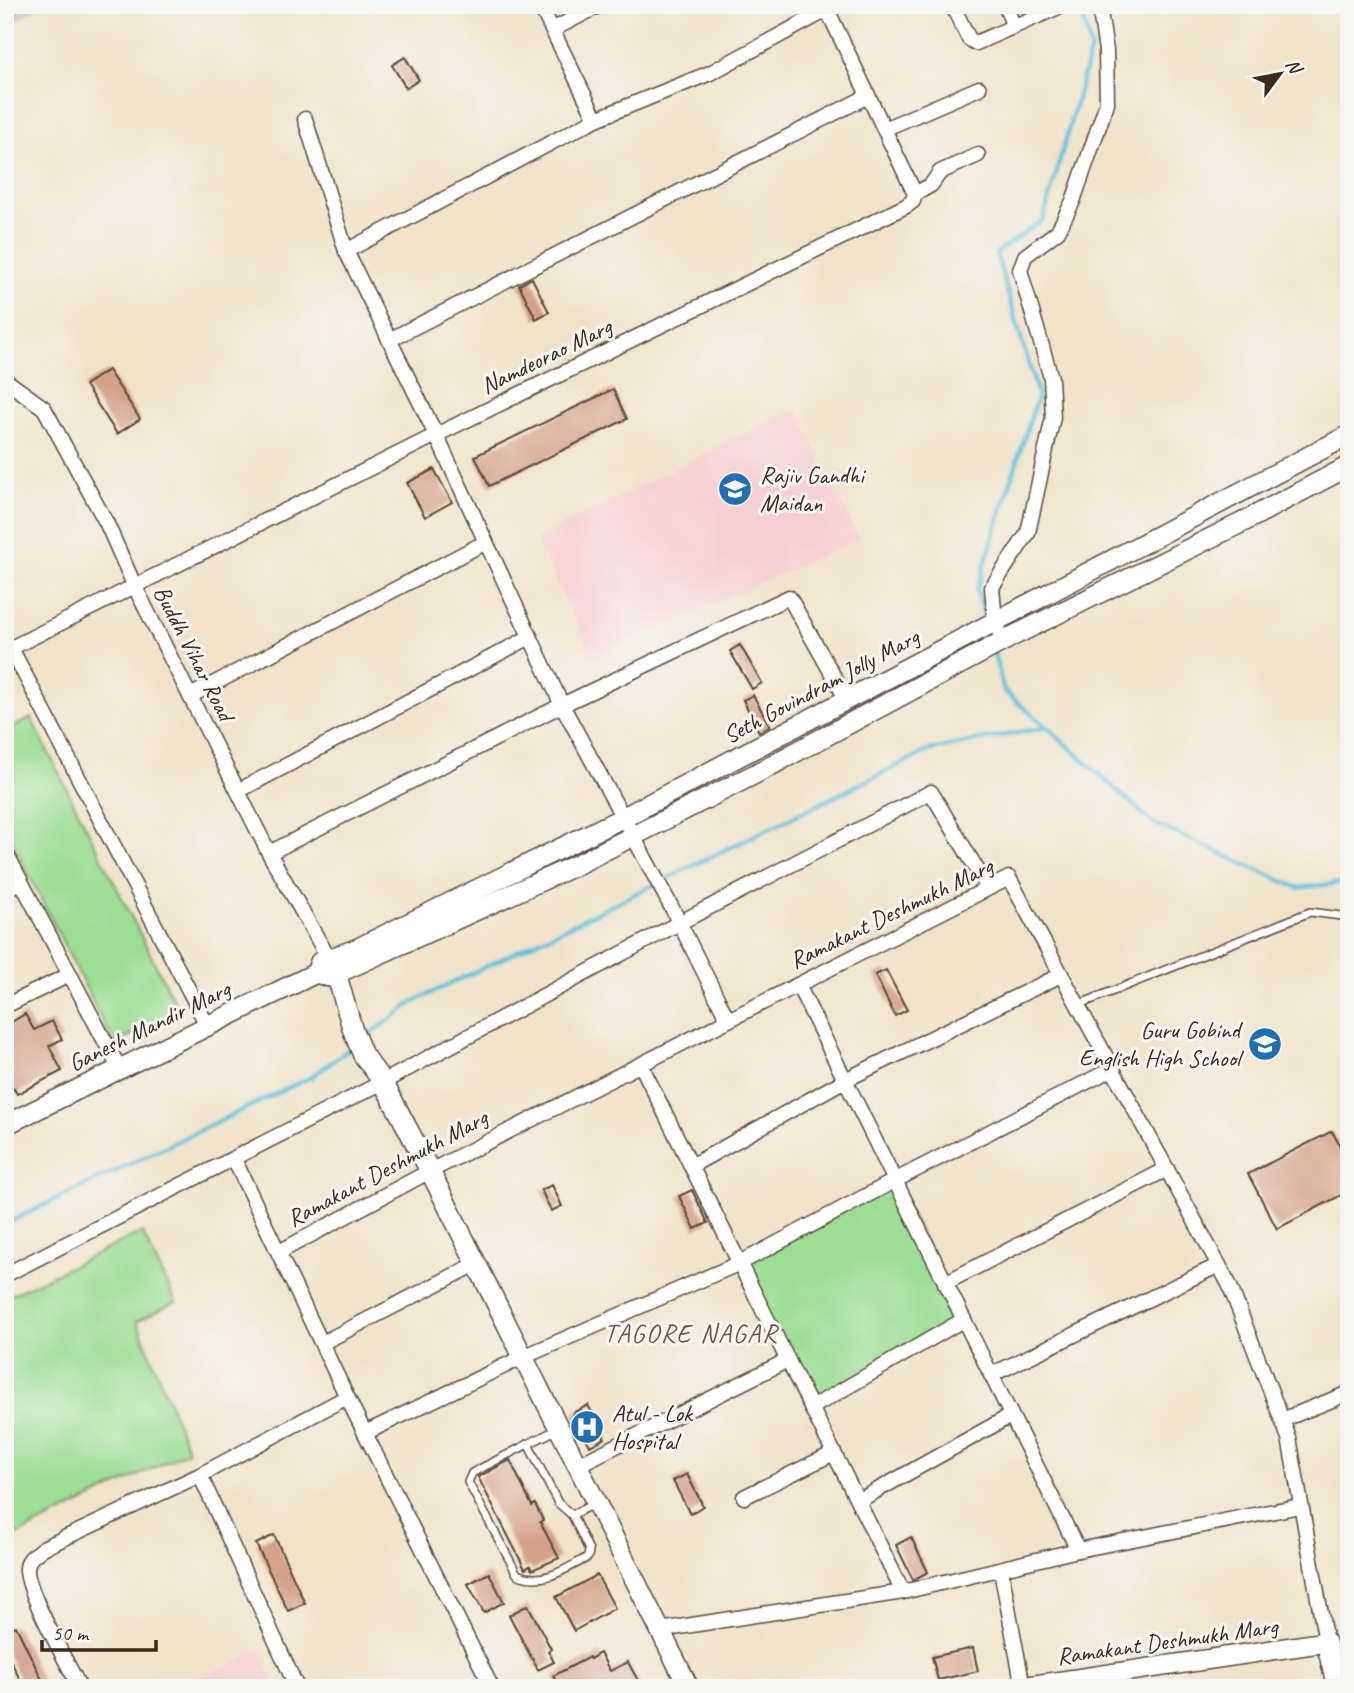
<svg xmlns="http://www.w3.org/2000/svg" width="1354" height="1693" font-family="Caveat,sans-serif">
<rect width="100%" height="100%" fill="#f6f6f2"/>
<filter id="ink" filterUnits="userSpaceOnUse"><feTurbulence type="fractalNoise" baseFrequency=".0143" numOctaves="2"/><feDisplacementMap in="SourceGraphic" scale="14" xChannelSelector="R" yChannelSelector="G"/><feConvolveMatrix kernelMatrix="1 2 1 2 8 2 1 2 1" color-interpolation-filters="sRGB"/></filter>
<filter id="wash" filterUnits="userSpaceOnUse"><feTurbulence type="fractalNoise" baseFrequency=".00686" numOctaves="4" result="noise"/><feDisplacementMap in="SourceGraphic" scale="28" xChannelSelector="R" yChannelSelector="G"/><feGaussianBlur stdDeviation="1.57" result="paint"/><feColorMatrix in="noise" values="0 0 0 0 0 0 0 0 0 0 0 0 0 0 0 0 0 1.4 0 .05"/><feComposite in="paint" operator="in"/></filter>
<g filter="url(#wash)">
<rect width="100%" height="100%" fill="#f1e3ca"/>
<g fill="#f7cfd2">
<polygon points="796,408 859,539 592,657 536,538"/>
<polygon points="260,1650 277,1688 180,1688"/>
</g>
<polygon fill="#d2bdc6" points="5,5 41,5 5,29"/>
<g fill="#9cde94" stroke="#6c8459" stroke-width="2">
<polygon points="31,718 179,1011 114,1044 5,827 5,731"/>
<polygon points="894,1181 963,1320 811,1408 740,1263"/>
<polygon points="142,1232 176,1302 137,1321 188,1451 5,1541 5,1298"/>
</g>
<g fill="none" stroke-linecap="round" stroke-linejoin="round">
<g stroke="#5dc1da" stroke-width="4.5">
<polyline points="986,620 977,589 1038,395 996,253 1043,220 1091,49 1080,5"/>
<polyline points="994,653 1004,691 1047,727 1153,823 1298,888 1349,882"/>
<polyline points="362,1040 415,1001 930,750 1047,727"/>
<polyline points="5,1224 311,1077 355,1045"/>
</g>
</g>
<g id="blocks">
<g fill="#d5a189">
<polygon points="405,57 419,80 406,88 392,65"/>
<polygon points="532,278 549,312 536,319 519,285"/>
<polygon points="108,370 140,419 117,434 85,385"/>
<polygon points="613,389 627,419 489,486 475,456"/>
<polygon points="434,469 452,502 425,517 407,483"/>
<polygon points="740,645 762,683 752,689 730,651"/>
<polygon points="753,695 770,726 759,732 743,700"/>
<polygon points="886,970 907,1010 895,1016 875,975"/>
<polygon points="25,1014 34,1030 52,1021 62,1039 49,1046 62,1071 17,1094 14,1089 5,1093 5,1026"/>
<polygon points="1332,1131 1349,1163 1349,1191 1277,1229 1248,1174"/>
<polygon points="552,1185 562,1206 551,1211 541,1190"/>
<polygon points="692,1190 708,1223 695,1229 679,1196"/>
<polygon points="588,1405 605,1438 590,1446 573,1413"/>
<polygon points="510,1460 532,1506 535,1504 543,1520 540,1522 559,1558 532,1570 530,1566 525,1569 478,1477"/>
<polygon points="687,1474 703,1506 690,1514 673,1481"/>
<polygon points="274,1535 305,1603 288,1611 256,1544"/>
<polygon points="911,1537 928,1572 913,1580 896,1545"/>
<polygon points="489,1573 504,1602 484,1613 468,1584"/>
<polygon points="597,1575 615,1608 574,1631 556,1597"/>
<polygon points="528,1605 551,1649 548,1651 554,1662 538,1670 509,1615"/>
<polygon points="16,1626 46,1688 24,1688 5,1649 5,1631"/>
<polygon points="973,1648 978,1671 938,1680 932,1657"/>
<polygon points="600,1653 610,1671 628,1662 642,1688 559,1688 553,1676 589,1657 590,1659"/>
</g>
</g>
</g>
<g filter="url(#ink)">
<use href="#blocks" fill-opacity="0" stroke="#564638" stroke-width="2"/>
<g fill="none" stroke-linecap="round" stroke-linejoin="round">
<g stroke="#564638" stroke-width="10">
<g id="service">
<polyline points="1078,1005 1310,912 1349,917"/>
<path d="M528,1444l30,59 14,12 17,35 -1,7c-22,12 -46,29 -71,17l-49,-92 4,-9z"/>
<polyline points="528,1444 558,1429"/>
<polyline points="572,1515 593,1504"/>
</g>
</g>
<g stroke="#564638" stroke-width="17">
<g id="minor">
<polyline points="540,5 596,119"/>
<polyline points="952,5 969,39 976,43 1063,5"/>
<polyline points="1005,5 1014,27"/>
<polyline points="552,30 600,5"/>
<polyline points="305,119 346,251 436,435 562,705 673,910 728,1020"/>
<polyline points="884,129 979,88"/>
<polyline points="915,194 931,185 940,172 978,155"/>
<polyline points="346,251 596,119 710,73 836,5"/>
<polyline points="389,340 868,96"/>
<polyline points="5,380 44,408 107,524 135,587 269,853 329,959"/>
<polyline points="1003,641 995,622 992,587 1028,533 1053,417 1051,378 1020,270 1025,256 1058,231 1073,201 1107,103 1106,51 1099,5"/>
<polyline points="11,648 207,1025"/>
<polyline points="5,651 436,435 906,206 913,201 915,194 825,5"/>
<polyline points="190,696 486,542"/>
<polyline points="238,791 530,637"/>
<polyline points="5,851 119,1068"/>
<polyline points="269,853 562,705 789,597 847,700"/>
<polyline points="5,890 20,882"/>
<polyline points="798,985 1078,1550"/>
<polyline points="5,1006 69,975"/>
<polyline points="641,1065 903,1592"/>
<polyline points="234,1159 347,1397 492,1688"/>
<polyline points="691,1166 845,1080 1061,975"/>
<polyline points="279,1252 430,1171 1009,878 1229,1284 1289,1438 1326,1642"/>
<polyline points="5,1275 383,1082 679,923 931,792 988,888"/>
<polyline points="945,1283 1167,1169"/>
<polyline points="322,1343 476,1264"/>
<polyline points="991,1375 1219,1265"/>
<polyline points="811,1408 963,1320"/>
<polyline points="1282,1420 1349,1393"/>
<polyline points="365,1433 523,1357 740,1263 894,1181 1112,1069"/>
<polyline points="578,1465 788,1360"/>
<polyline points="200,1475 297,1688"/>
<polyline points="744,1497 834,1453"/>
<polyline points="858,1501 1010,1416"/>
<polyline points="1001,1570 1023,1687"/>
<polyline points="660,1630 903,1592 1078,1550 1300,1506"/>
<path d="M80,1688c-12,-24 -54,-97 -53,-119 0,-11 9,-15 16,-21l157,-73 147,-78"/>
</g>
</g>
<g stroke="#564638" stroke-width="22">
<g id="tertiary">
<polyline points="331,963 336,973 353,1031 363,1055 383,1082 430,1171 689,1688"/>
<polyline points="316,973 320,962 356,949 624,817 1349,435"/>
<polyline points="316,973 329,977 576,865 755,774 1009,638 1243,522 1349,466"/>
<polyline points="5,1125 316,973"/>
<polyline points="1015,1688 1326,1642 1337,1688"/>
</g>
</g>
<use href="#service" stroke="#fff" stroke-width="7"/>
<use href="#minor" stroke="#fff" stroke-width="14"/>
<use href="#tertiary" stroke="#fff" stroke-width="19"/>
<g stroke="#3b2a1e" stroke-width="7">
<polyline id="rail" points="5,6 7,5"/>
</g>
<use href="#rail" stroke="#f6f6f2" stroke-width="4.5" stroke-dasharray="13" stroke-linecap="butt"/>
</g>
</g>
<defs>
<g id="school-disc" transform="scale(1.75)"><circle r="9.5" fill="#1f6fb2" stroke="#f6f6f2"/><path d="M0-5L7-2L0 1L-7-2ZM-4 1L0 2.5L4 1V4Q0 6-4 4Z" fill="#fff"/></g>
<g id="hospital-disc" transform="scale(1.75)"><circle r="9.5" fill="#1f6fb2" stroke="#f6f6f2"/><path d="M-5-5h3v3.5h4V-5h3V5h-3V1.5h-4V5h-3Z" fill="#fff"/></g>
</defs>
<g fill-rule="evenodd">
<use href="#school-disc" x="735" y="489"/>
<use href="#school-disc" x="1265" y="1044"/>
<use href="#hospital-disc" x="587" y="1427"/>
</g>
<g text-anchor="middle" dominant-baseline="central" stroke-width="6" stroke-linejoin="round" paint-order="stroke">
<g font-size="24" fill="#3b2a1e" stroke="#f6f6f2">
<text transform="translate(546 356) rotate(-26)">Namdeorao Marg</text>
<text transform="translate(194 653) rotate(63)">Buddh Vihar Road</text>
<text transform="translate(821 686) rotate(-28)">Seth Govindram Jolly Marg</text>
<text transform="translate(891 913) rotate(-26)">Ramakant Deshmukh Marg</text>
<text transform="translate(149 1026) rotate(-26)">Ganesh Mandir Marg</text>
<text transform="translate(387 1168) rotate(-28)">Ramakant Deshmukh Marg</text>
<text transform="translate(1167 1641) rotate(-8)">Ramakant Deshmukh Marg</text>
</g>
<g font-size="24" fill="#3b2a1e" stroke="#f6f6f2" text-anchor="start">
<text x="760" y="475">Rajiv Gandhi<tspan x="760" dy="28">Maidan</tspan></text>
<text x="1240" y="1030" text-anchor="end">Guru Gobind<tspan x="1240" dy="28">English High School</tspan></text>
<text x="612" y="1413">Atul - Lok<tspan x="612" dy="28">Hospital</tspan></text>
</g>
<g font-size="26" letter-spacing="2" fill="#715443" stroke="#f6f6f2">
<text x="691" y="1333">TAGORE NAGAR</text>
</g>
</g>
<rect width="1354" height="1693" fill="none" stroke="#f6f6f2" stroke-width="28"/>
<g transform="translate(1280 74) rotate(58)" stroke="#f6f6f2" stroke-width="5" paint-order="stroke">
<path d="M0-5L12 26L0 18L-12 26Z" fill="#3b2a1e"/>
<text y="-10" font-size="19" font-weight="bold" text-anchor="middle" fill="#3b2a1e">N</text>
</g>
<path d="M42 1640v10h114v-10" fill="none" stroke="#3b2a1e" stroke-width="3.5"/>
<text x="52" y="1640" font-size="21" fill="#3b2a1e" stroke="#f6f6f2" stroke-width="5" paint-order="stroke">50 m</text>
</svg>
